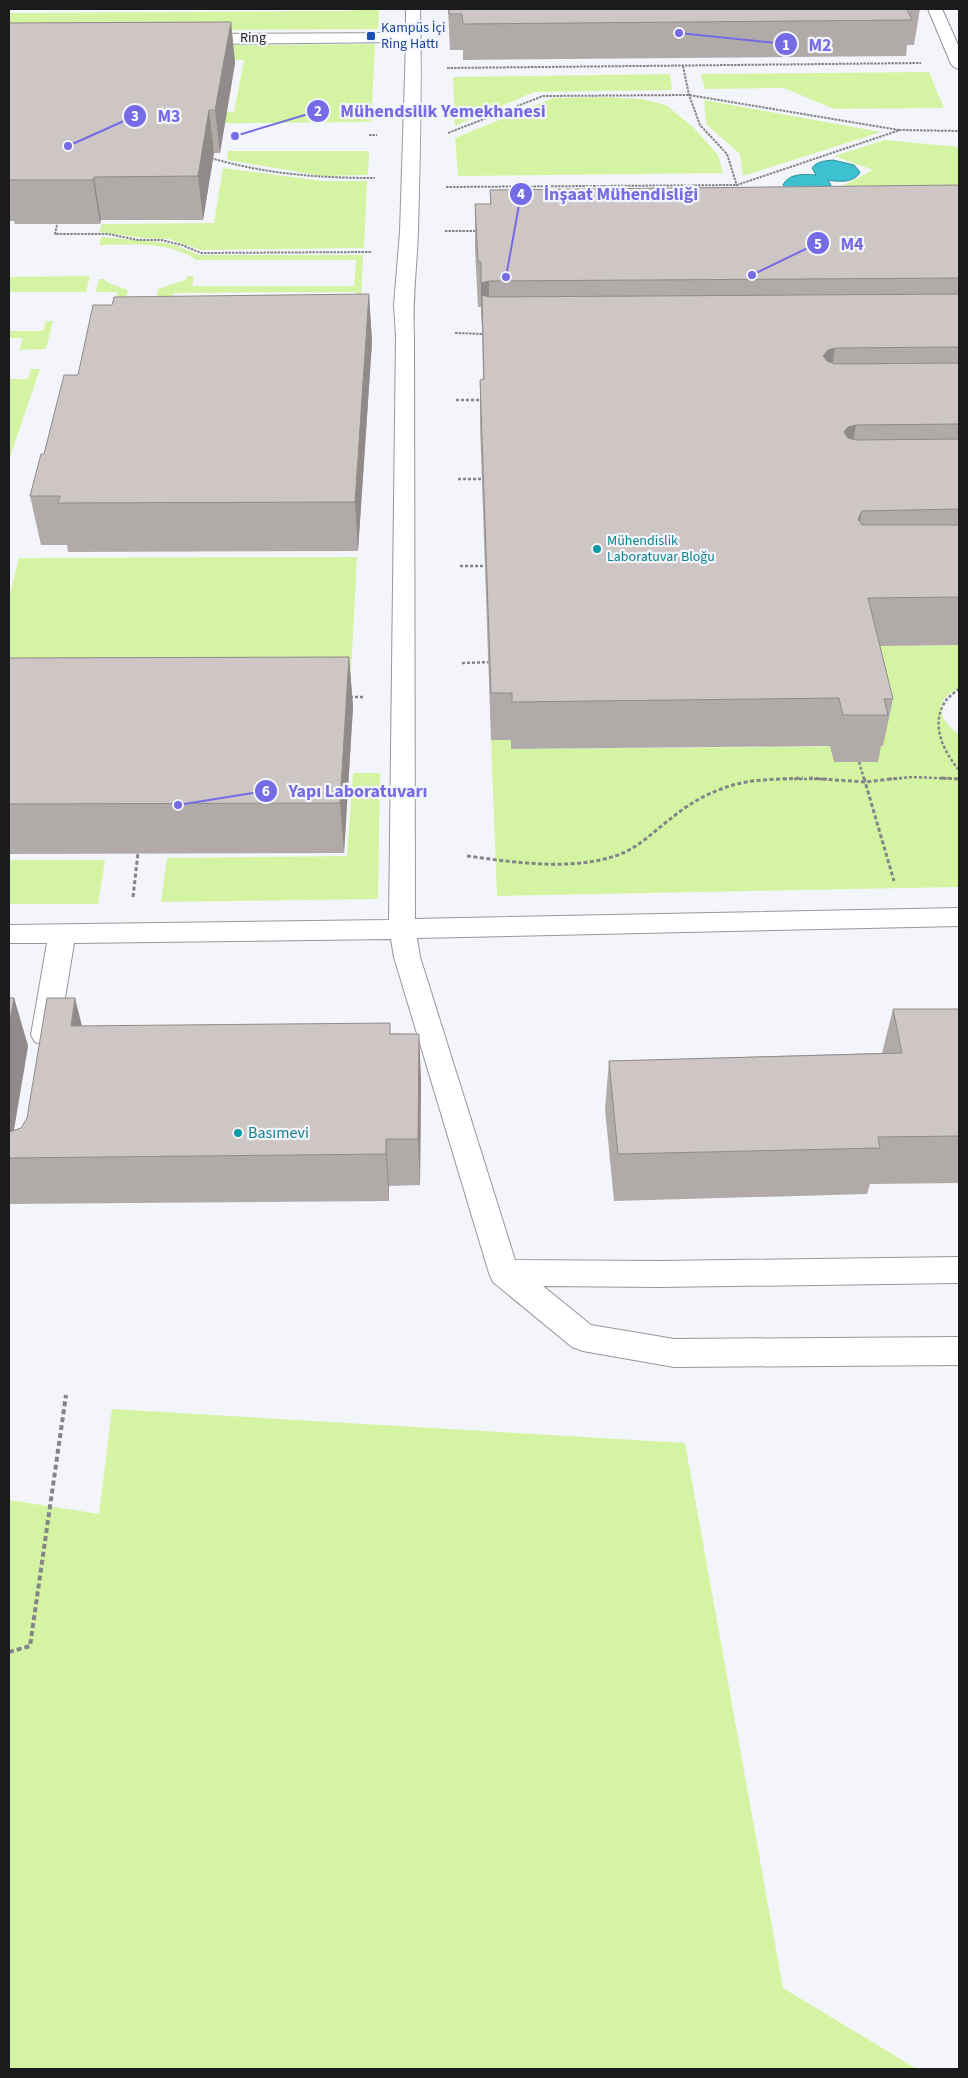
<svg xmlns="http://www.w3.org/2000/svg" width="968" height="2078" font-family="'Source Sans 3',sans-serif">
<rect width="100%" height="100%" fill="#f3f5fb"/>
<g fill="#d5f4a3">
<polygon points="353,9 379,9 378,29 66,31 9,61 9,13 353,11"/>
<polygon points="375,44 371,122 135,124 137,113 234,112 244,60 147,60 151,46"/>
<polygon points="929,72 944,108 834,109 784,88 705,89 701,74"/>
<polygon points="670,74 672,90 534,92 455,126 453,77"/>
<polygon points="605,97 642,99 666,105 694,128 718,155 723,173 458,176 455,138 553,98"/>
<polygon points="704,100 881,132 743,176 740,154 706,124"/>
<polygon points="885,140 959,147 959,222 810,203 873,170 834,156"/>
<polygon points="228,151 369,151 368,175 322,176 227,160"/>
<polygon points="223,168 322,181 367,181 364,248 201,250 169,239 142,238 99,232 102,224 214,223"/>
<path d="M101,237l59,5 18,4 21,9h164l-2,46h-6l1,-9 -182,1 -8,10 -10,-4 2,-10 27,-9 3,-4h6l-2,10h162l2,-26h-160c-29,-20 -63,-15 -97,-15z"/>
<polygon points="90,276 86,292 9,292 9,277"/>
<polygon points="99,279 105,279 106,282 128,290 126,300 115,303 117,292 96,292"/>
<polygon points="46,321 53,321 46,349 19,350 23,338 9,338 9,331 43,331"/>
<polygon points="31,369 40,369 9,460 9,379 28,379"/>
<polygon points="357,557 350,690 9,691 9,597 19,558"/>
<path d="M959,645v44c-27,9 -20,33 0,45v153l-462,9 -6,-156h20l1,9 370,-3 -23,-100z"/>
<polygon points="353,773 380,773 378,899 161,902 167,858 347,856"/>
<polygon points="9,860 105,860 98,904 9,904"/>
<polygon points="112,1409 685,1443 783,1988 917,2069 9,2069 9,1500 99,1514"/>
</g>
<path fill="#3dc0cf" stroke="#328e9a" d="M833,160l21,5 6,7c-5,11 -21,10 -32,8l4,7 -46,2 -3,-4c6,-12 21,-11 33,-10l-4,-7c5,-7 13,-7 21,-8z"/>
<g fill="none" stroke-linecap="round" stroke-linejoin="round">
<g stroke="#95979c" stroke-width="2">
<g id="minor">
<path d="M406,9h14c2,74 0,147 -2,221 -1,36 -6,70 -4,106l1,583 544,-11v18l-542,12 3,19 95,303 144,1 300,-4v26l-300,4 -116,-1 48,39 83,14 285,-2v28l-285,2 -91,-16 -11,-4 -79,-65 -4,-9 -95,-316 -3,-18 -317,4 -15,92 -4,7 -10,3 -10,-3 -4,-7 16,-92h-38v-18l380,-5 7,-584 -2,-31 6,-73 6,-190 -210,2 -5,-2 -3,-3 3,-3 5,-2 210,-1z"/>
<polygon points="928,9 942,9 959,47 959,69 954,67 951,64"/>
</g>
</g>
<g stroke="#848589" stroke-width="2" stroke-dasharray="2.5 1" stroke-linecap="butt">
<polyline points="683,66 689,95 700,125 727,154 737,186"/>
<polyline points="447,68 921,63"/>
<polyline points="448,133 543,96 689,95 899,130"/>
<polyline points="369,135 377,135"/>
<path d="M211,158c54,16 108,20 164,20"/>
<polyline points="446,187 737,185 900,130 959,131"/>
<polyline points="57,225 55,234 108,234 138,240 161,240 182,245 201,253 372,252"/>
<polyline points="445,231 478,231"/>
<polyline points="455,333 484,334"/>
</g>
<g stroke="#848589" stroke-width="2.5" stroke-dasharray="3 2" stroke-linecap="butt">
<polyline points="456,400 483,400"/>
<polyline points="458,479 485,479"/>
<polyline points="460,566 487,566"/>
<polyline points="462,663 491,662"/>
<path d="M959,689c-5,4 -11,8 -14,13 -15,23 -1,50 14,68"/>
<polyline points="350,697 364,697"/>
<polyline points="859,762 864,779"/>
<polyline points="784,779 827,779"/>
<polyline points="889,779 913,777 959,779"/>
</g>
<g stroke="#848589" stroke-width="3" stroke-dasharray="4 2.5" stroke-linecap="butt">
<polyline points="809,778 864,782 901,778"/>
<polyline points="864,778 894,881"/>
<polyline points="941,778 959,779"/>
<path d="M467,856c46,6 102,15 148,0 23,-7 40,-26 59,-40 21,-17 46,-29 72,-34 18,-3 38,-3 57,-4"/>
<polyline points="133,897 138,853"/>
</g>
<polyline stroke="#848589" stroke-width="4" stroke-dasharray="5 3" stroke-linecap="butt" points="9,1652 30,1646 66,1395"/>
<use href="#minor" fill="#fff" fill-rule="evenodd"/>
</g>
<g fill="#b0aaa9">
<polygon points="448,9 920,9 914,45 907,45 906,56 463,60 463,50 450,50"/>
<polygon points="231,22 235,63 220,153 214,153 203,220 101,220 100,224 15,224 14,221 9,221 9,23"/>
<polygon points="959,185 959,645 880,646 893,699 883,746 881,746 878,762 834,762 830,746 511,749 511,740 491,740 480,426 480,380 483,379 482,328 481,307 478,307 475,248 475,204 490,204 490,190"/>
<polygon points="369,294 372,342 358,551 68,552 67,545 41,545 30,496 44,454 78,375 112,305"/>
<polygon points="349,657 353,707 344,853 9,854 9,658"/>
<polygon points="9,998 14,998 28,1046 14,1130 21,1128 27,1118 82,1026 419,1034 421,1082 420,1185 389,1186 389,1201 9,1204"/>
<polygon points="893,1009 959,1009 959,1183 870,1184 867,1194 614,1201 605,1109 609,1061 882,1053"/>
</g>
<g fill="#908b8a">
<polygon points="231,22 235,63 220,153 215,110"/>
<polygon points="209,110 214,153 203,220 198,176"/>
<polygon points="94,177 101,220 100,224 93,180"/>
<polygon points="489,281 489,326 482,295 481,328 481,283"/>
<polygon points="369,294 372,342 358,551 355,502"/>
<polygon points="835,348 828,394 823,356 828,350"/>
<polygon points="856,425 848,471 844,432 848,427"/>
<polygon points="862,511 854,558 858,519"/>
<polygon points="349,657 353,707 344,853 340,803"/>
<polygon points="14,998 28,1046 9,1158 9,1026"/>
<polygon points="75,998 87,1046 71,1026"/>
<polygon points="419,1034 421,1082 420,1185 418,1139"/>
<polygon points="386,1139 389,1186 389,1201 386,1154"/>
</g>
<g fill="#cdc6c5" stroke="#908b8a">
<polygon points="449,9 920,9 907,9 912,20 463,24 462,14 449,14"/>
<polygon points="231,22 215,110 209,110 198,176 94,177 93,180 9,180 9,23"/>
<polygon points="959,185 959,278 489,281 481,283 481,262 478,262 475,204 491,204 490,190"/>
<polygon points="369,294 355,502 58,503 60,496 30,496 41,454 44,454 64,375 78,375 93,305 112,305 114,297"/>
<polygon points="959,294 959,347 835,348 828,350 823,356 827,361 835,364 959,363 959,424 856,425 848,427 844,432 848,438 856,440 959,439 959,509 862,511 858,519 862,525 959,525 959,597 868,598 893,699 884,699 888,715 843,715 839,698 512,702 512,693 491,693 480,380 484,379 482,295 489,297"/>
<polygon points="349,657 340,803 9,804 9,658"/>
<polygon points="9,998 14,998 9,1026"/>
<polygon points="47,998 75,998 71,1026 390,1023 390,1034 419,1034 418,1139 386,1139 386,1154 9,1158 9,1132 21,1128 27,1118"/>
<polygon points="893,1009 959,1009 959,1136 878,1137 880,1148 618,1154 609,1061 902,1053"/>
</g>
<rect fill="#1a4fb4" stroke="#f3f5fb" stroke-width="2" x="366" y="31" width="10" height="10" rx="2.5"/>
<g fill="#0f9aa8" stroke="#f3f5fb" stroke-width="2">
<circle cx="597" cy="549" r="5"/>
<circle cx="238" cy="1133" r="5"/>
</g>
<g text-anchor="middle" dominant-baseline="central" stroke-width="4.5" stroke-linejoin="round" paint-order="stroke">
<g font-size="14" fill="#164399" stroke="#f3f5fb" text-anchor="start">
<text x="381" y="28">Kampüs İçi<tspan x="381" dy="16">Ring Hattı</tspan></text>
</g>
<g font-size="14" fill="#1a1b1d" stroke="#f3f5fb">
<text x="253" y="38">Ring</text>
</g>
<g font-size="14" fill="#0d838f" stroke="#f3f5fb" text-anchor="start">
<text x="607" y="541">Mühendislik<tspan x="607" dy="16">Laboratuvar Bloğu</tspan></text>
</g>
<g font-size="16" fill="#0d838f" stroke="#f3f5fb" text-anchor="start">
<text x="248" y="1133">Basımevi</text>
</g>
</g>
<path fill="none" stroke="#756be6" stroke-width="2" d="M679 33L786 44M235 136L318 111M68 146L135 116M506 277L521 194M752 275L818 243M178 805L266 791"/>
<g fill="#756be6" stroke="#f3f5fb" stroke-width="2">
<circle cx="679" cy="33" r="5"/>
<circle cx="235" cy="136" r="5"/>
<circle cx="68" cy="146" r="5"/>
<circle cx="506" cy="277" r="5"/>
<circle cx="752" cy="275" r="5"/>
<circle cx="178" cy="805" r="5"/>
<circle cx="786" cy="44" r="12"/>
<circle cx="318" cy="111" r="12"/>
<circle cx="135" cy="116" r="12"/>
<circle cx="521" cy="194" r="12"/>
<circle cx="818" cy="243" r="12"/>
<circle cx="266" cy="791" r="12"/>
</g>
<g font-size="15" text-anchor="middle" font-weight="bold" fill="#fff">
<text x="786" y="50">1</text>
<text x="318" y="116">2</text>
<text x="135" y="121">3</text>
<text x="521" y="199">4</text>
<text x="818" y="249">5</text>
<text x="266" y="796">6</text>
</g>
<g font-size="18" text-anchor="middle" font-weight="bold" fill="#756be6" stroke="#f3f5fb" stroke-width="4.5" stroke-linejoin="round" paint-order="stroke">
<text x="820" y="51">M2</text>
<text x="443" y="117">Mühendsilik Yemekhanesi</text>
<text x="169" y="122">M3</text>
<text x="621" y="200">İnşaat Mühendisliği</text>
<text x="852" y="250">M4</text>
<text x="358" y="797">Yapı Laboratuvarı</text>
</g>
<rect width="968" height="2078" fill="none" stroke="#1a1b1d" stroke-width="20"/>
</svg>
